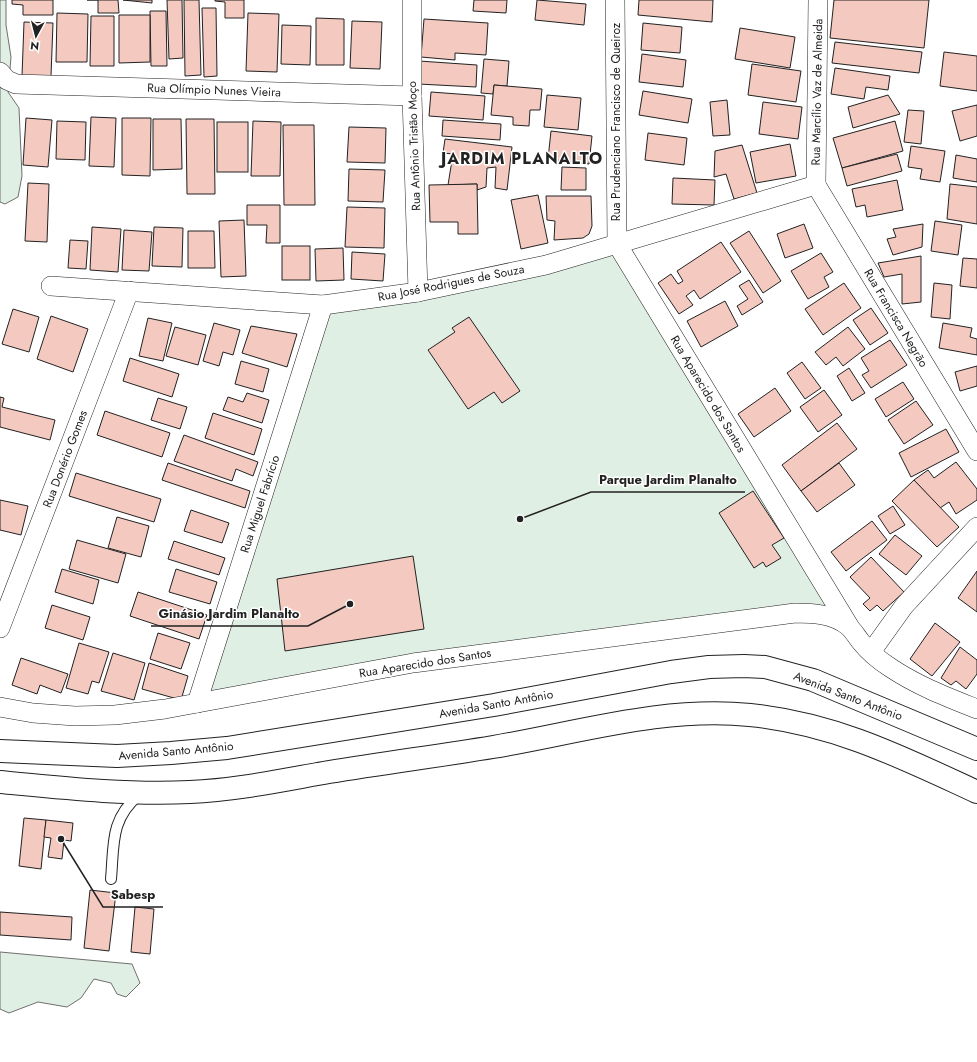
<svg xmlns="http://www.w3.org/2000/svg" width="977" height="1062" font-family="Jost,sans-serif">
<rect width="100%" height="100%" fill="#fff"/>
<g fill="#e0efe3" stroke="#6f6f6f">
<polygon points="0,0 6,0 6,25 11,57 8,92 19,108 22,176 18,197 5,204 0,202"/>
<polygon points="615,250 835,613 206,696 327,311"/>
<polygon points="0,952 132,964 140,983 126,997 117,994 111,983 94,979 81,998 67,1007 38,1002 9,1013 0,1009"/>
</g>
<g fill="#f3c9c0" stroke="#222">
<polygon points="12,0 53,0 53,15 23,15 23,5 12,4"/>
<polygon points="87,0 118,0 119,13 98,13 98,0"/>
<polygon points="123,0 152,0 152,3"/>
<polygon points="167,0 182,0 183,58 169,59"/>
<polygon points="184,0 199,0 201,75 185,76"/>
<polygon points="215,0 244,0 244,18 225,18 225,2 215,1"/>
<polygon points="474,0 507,0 506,13 473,11"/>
<polygon points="537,0 586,4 584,25 535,20"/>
<polygon points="639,0 713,0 712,22 638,15"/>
<polygon points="834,0 929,0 924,48 830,38"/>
<polygon points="202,8 216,8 217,76 204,77"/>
<polygon points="150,11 166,11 167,66 151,66"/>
<polygon points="57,13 88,14 87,62 56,62"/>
<polygon points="248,13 279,14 277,72 246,71"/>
<polygon points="119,15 150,15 150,62 119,63"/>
<polygon points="91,16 114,16 114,66 90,66"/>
<polygon points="316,18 344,19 344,65 316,65"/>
<polygon points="424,19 488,23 486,55 455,53 455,60 421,57"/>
<polygon points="352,21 382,22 380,69 350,68"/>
<polygon points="24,22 53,23 51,76 22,76"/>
<polygon points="643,23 682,27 680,53 641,50"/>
<polygon points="282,25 311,26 310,65 281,64"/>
<polygon points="740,28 795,37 790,68 735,59"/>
<polygon points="835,42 922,52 919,73 832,63"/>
<polygon points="944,52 977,56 977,91 940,86"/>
<polygon points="642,54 686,60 683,87 639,82"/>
<polygon points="484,59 509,61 507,86 494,85 493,94 481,93"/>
<polygon points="419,61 477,65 476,87 418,84"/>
<polygon points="752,64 801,71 796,102 748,95"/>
<polygon points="835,68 890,76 888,90 866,87 864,99 831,94"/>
<polygon points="494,85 542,89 540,110 530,110 529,126 513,125 513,117 491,115"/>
<polygon points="643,91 692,99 688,123 639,115"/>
<polygon points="431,92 485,96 483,120 429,116"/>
<polygon points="547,95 581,98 578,130 544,127"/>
<polygon points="888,95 900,114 853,128 848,107"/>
<polygon points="727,100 730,135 713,136 710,102"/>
<polygon points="763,102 802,107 798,139 759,134"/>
<polygon points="977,105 977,136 960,141 952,111"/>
<polygon points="908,110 924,111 921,144 904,142"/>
<polygon points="91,117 116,118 114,167 89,166"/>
<polygon points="26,118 52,120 48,167 23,165"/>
<polygon points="122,118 151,118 150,176 122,175"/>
<polygon points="153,119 181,119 182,169 153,170"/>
<polygon points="186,119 214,119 215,194 187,194"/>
<polygon points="443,120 501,124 500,140 442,136"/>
<polygon points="57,121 86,122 85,160 56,159"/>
<polygon points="253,121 281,122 280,176 251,176"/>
<polygon points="895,121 903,151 842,168 833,138"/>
<rect x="217" y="122" width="31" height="50"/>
<polygon points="283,125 314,125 315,205 284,205"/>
<polygon points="349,127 386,128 385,163 347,162"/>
<polygon points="551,131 592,136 589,164 548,159"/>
<polygon points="648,133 687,138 684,165 645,160"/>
<polygon points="445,139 512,147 507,190 495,188 496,167 487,168 486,187 477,190 477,184 448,185 453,154 443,153"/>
<polygon points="790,144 796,176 756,183 750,152"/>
<polygon points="742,145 757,193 734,199 726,174 714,177 715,151"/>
<polygon points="911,146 945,151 940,182 920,179 922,169 908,167"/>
<polygon points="897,154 902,171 847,186 842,168"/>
<polygon points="956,155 977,159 977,182 953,178"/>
<polygon points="562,167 586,168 586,190 561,190"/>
<polygon points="349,169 385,170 383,202 348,201"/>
<polygon points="673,178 715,180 714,205 672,204"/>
<polygon points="897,180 903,210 867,217 865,205 856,207 852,189"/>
<polygon points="28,183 49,184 47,242 25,241"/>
<polygon points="477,184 478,234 458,234 458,222 430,222 429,185"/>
<polygon points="950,184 977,187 977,224 947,219"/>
<polygon points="538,195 548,243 521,249 511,200"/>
<polygon points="546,196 591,196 592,226 589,234 583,238 554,240 555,221 547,220"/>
<polygon points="247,205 280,205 280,243 266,243 267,225 247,225"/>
<polygon points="347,207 385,208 384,248 345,247"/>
<polygon points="244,220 246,276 221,277 219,221"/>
<polygon points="935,221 962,225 958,255 931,251"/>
<polygon points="804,224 813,248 785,258 777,234"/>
<polygon points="923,224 922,247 893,255 887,239 896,237 893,229"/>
<polygon points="92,227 121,229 118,272 90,270"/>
<polygon points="154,227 183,228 182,267 152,266"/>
<polygon points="124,230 152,232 149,271 122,270"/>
<polygon points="188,231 214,231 215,268 188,268"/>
<polygon points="749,231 781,281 763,293 730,243"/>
<polygon points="70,240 88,241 86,269 68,268"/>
<polygon points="721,242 741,272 700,299 694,290 686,296 693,305 679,314 658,283 671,274 678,284 683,281 677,271"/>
<rect x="282" y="246" width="28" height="34"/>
<polygon points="343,248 344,280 316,281 315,249"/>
<polygon points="352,252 385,254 383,281 351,279"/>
<polygon points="821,253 833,272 824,277 829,287 808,299 791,271"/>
<polygon points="921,256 921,302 902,304 902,274 884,277 878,263"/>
<polygon points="963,258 977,259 977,288 960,286"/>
<polygon points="749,280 763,302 742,315 737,306 748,299 739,286"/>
<polygon points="844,283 861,308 823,335 805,309"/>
<polygon points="934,283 952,285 950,319 931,317"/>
<polygon points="725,301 738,326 701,347 687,321"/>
<polygon points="871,308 888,333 870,345 853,320"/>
<polygon points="13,309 39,317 29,352 2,344"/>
<polygon points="51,316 88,329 73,372 37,359"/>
<polygon points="469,317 520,391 502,403 494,392 468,409 428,350 455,332 452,328"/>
<polygon points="148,318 172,323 163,361 139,356"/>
<polygon points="214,323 240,330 233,355 223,352 219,366 203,361"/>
<polygon points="943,323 972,328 970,337 977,339 977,355 939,348"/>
<polygon points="251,326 297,334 287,367 242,353"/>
<polygon points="175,327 206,335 198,365 166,356"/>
<polygon points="848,327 865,349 843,366 836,357 826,365 815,352"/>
<polygon points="890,340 907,365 871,388 862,375 869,371 861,358"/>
<polygon points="130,358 179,374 172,397 123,381"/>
<polygon points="241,361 269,369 263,392 235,384"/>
<polygon points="802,362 821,388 805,399 787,373"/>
<polygon points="977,366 977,386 960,391 955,372"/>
<polygon points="849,368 865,393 852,401 837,376"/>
<polygon points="903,382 914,399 886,417 875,399"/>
<polygon points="775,388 791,411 754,437 738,414"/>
<polygon points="824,390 842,415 818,432 800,407"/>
<polygon points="247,393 269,400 262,423 223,410 228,397 243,402"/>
<polygon points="0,397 4,398 2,407 55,420 50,440 0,427"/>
<polygon points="158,398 187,407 180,429 151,420"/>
<polygon points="916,401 933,425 904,444 888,420"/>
<polygon points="105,411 170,433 162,457 97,435"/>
<polygon points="213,413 262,429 254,455 205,438"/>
<polygon points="837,423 857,449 801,491 782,465"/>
<polygon points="946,429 959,452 911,477 899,453"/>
<polygon points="184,435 258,462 253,476 236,469 232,481 174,461"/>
<polygon points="956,462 977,489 977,500 956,514 949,502 940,508 914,480 928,470 934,478"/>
<polygon points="168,463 250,491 245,508 162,480"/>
<polygon points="839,463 855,485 817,512 801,491"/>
<polygon points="76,473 161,499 154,522 69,496"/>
<polygon points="914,480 959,527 937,547 892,501"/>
<polygon points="753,491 784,538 772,545 781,558 766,567 763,562 754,568 719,513"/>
<polygon points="0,500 28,506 21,535 0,530"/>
<polygon points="893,506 905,525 890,534 878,516"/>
<polygon points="191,510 229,523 222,543 184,531"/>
<polygon points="117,517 149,526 141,557 108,548"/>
<polygon points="872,521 887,540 846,571 831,552"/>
<polygon points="895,535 922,556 906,575 879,554"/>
<polygon points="77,540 126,554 118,583 69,569"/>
<polygon points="174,541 225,558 219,575 168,559"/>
<polygon points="413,556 424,629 285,651 277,579"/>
<polygon points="871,557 904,592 883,611 877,605 870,611 863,604 870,598 850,577"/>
<polygon points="62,569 99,580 93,604 55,592"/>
<polygon points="176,569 217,582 210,604 169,592"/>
<polygon points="977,571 977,612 958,598"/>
<polygon points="138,592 207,615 199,639 130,616"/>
<polygon points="52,605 90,617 83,640 45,628"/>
<polygon points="935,623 960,642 932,676 910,659"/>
<polygon points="158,633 190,643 181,669 150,659"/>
<polygon points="79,643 109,652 99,683 92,681 88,694 66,688"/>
<polygon points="960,647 977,660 977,674 966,689 956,681 951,685 941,678"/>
<polygon points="113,653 145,663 134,700 101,691"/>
<polygon points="21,658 68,674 61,693 40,685 37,694 12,685"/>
<polygon points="149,663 188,676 181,700 142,689"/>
<polygon points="24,818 46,820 41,869 19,866"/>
<polygon points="46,820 73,823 71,841 64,840 62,859 48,857 51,838 44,837"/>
<polygon points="90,890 116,893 109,951 84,948"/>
<polygon points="135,907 154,909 150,954 131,952"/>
<polygon points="0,912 72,917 71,940 0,935"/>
</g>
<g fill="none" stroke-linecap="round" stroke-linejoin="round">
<g stroke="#222" stroke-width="12">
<path id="service" d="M111,879c3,-34 -1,-60 28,-84"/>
</g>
<g stroke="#222" stroke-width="20">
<g id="minor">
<polyline points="412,0 412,96 418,292"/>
<polyline points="615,0 617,244 849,626"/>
<polyline points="0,72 7,80 16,84 412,96"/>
<polyline points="816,185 977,451"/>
<polyline points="816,185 818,0"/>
<polyline points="51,286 323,305 418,292 546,265 816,185"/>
<polyline points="0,628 129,291"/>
<polyline points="871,652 904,606 977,527"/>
<polyline points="197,703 323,305"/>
<path d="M0,707l33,6 42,3 40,-1 50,-6 248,-46 382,-50c18,0 38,1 53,13 5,4 9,11 13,16 8,10 19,19 30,26 27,18 56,29 86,41"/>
</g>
</g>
<g stroke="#222" stroke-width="24">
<g id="tertiary">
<polyline points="0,751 117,756 171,753 227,748 494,705 671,672 709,667 744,666 765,667 813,680 977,749"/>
<path d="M0,782c63,6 126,13 190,10 47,-2 93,-12 139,-20 54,-9 109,-16 164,-25 84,-14 171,-41 257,-32 86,9 151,42 227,77"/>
</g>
</g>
<use href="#service" stroke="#fff" stroke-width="10"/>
<use href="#minor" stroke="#fff" stroke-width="19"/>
<use href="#tertiary" stroke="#fff" stroke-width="22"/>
</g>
<g text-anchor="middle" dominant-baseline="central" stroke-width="3" stroke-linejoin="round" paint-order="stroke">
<g font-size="12" fill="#222" stroke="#fff">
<text transform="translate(214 90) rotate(2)">Rua Olímpio Nunes Vieira</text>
<text transform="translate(817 92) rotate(-89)">Rua Marcílio Vaz de Almeida</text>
<text transform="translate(616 122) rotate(-90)">Rua Prudenciano Francisco de Queiroz</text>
<text transform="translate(414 146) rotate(-92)">Rua Antônio Tristão Moço</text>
<text transform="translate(451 283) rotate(-11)">Rua José Rodrigues de Souza</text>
<text transform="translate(896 318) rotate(59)">Rua Francisca Negrão</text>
<text transform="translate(708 394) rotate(59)">Rua Aparecido dos Santos</text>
<text transform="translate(65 459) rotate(-69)">Rua Donério Gomes</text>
<text transform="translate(260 504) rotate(-72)">Rua Miguel Fabrício</text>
<text transform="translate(425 663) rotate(-9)">Rua Aparecido dos Santos</text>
<text transform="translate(848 696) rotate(21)">Avenida Santo Antônio</text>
<text transform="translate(496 704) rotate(-10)">Avenida Santo Antônio</text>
<text transform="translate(176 751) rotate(-5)">Avenida Santo Antônio</text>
</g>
<g font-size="16" font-weight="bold" letter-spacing="1" fill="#222" stroke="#fff">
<text x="522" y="158">JARDIM PLANALTO</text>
</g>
</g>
<path fill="none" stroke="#222" stroke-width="1.5" d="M520 519L591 492H745M350 604L308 626H151M61 839L103 907H163"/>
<g fill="#222" stroke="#fff" stroke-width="1.5">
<circle cx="520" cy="519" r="4"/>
<circle cx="350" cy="604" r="4"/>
<circle cx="61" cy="839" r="4"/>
</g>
<g font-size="13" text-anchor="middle" font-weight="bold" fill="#222" stroke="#fff" stroke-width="3" stroke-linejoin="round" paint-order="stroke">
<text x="668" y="484">Parque Jardim Planalto</text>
<text x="229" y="618">Ginásio Jardim Planalto</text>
<text x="133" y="899">Sabesp</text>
</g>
<g transform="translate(36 36) rotate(187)" stroke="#ffffff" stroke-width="3" paint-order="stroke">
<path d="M0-3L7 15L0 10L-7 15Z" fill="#222222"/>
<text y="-6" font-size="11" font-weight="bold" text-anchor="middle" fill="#222222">N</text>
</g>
</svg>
